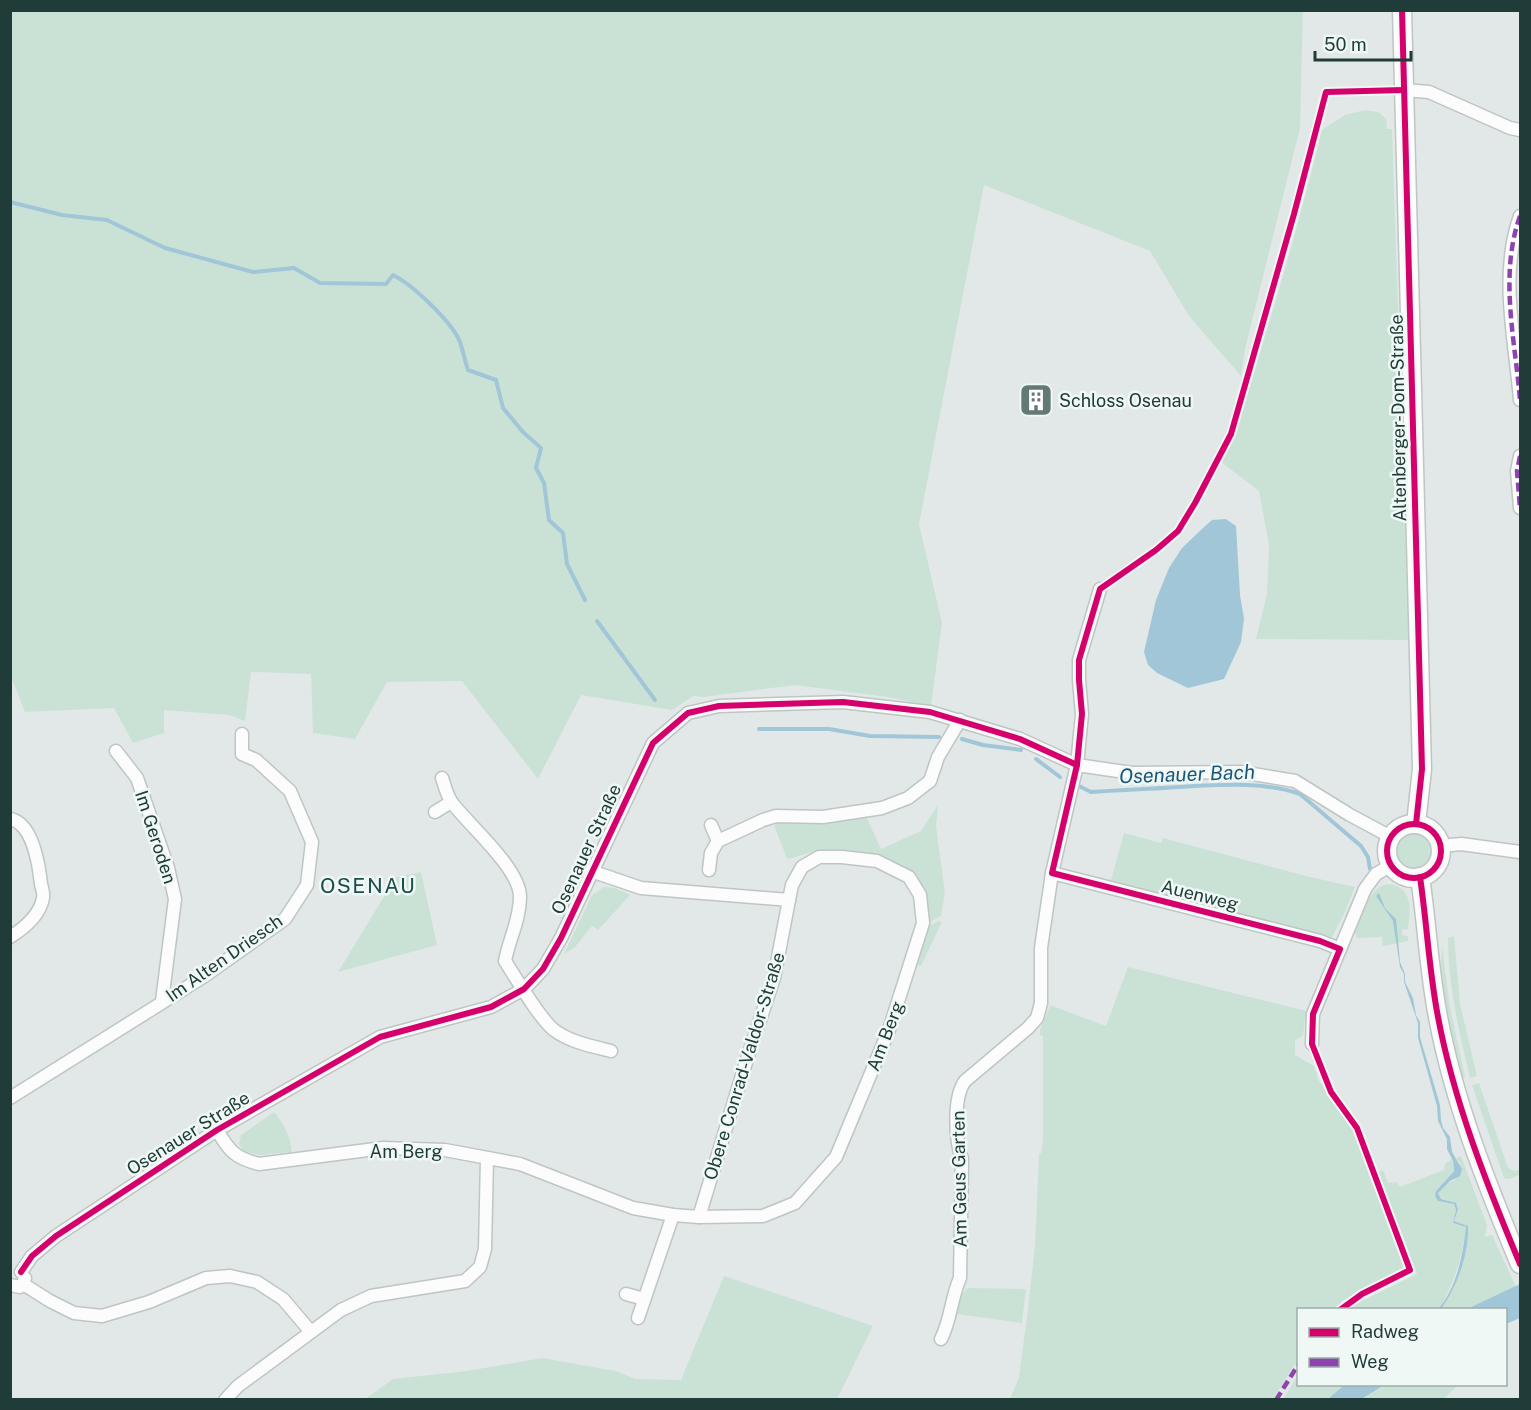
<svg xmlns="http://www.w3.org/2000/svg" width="1531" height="1410" font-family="'Public Sans',sans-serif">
<rect width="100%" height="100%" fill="#e2e8e7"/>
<g fill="#cae2d6">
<polygon points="10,11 1303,11 1300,128 1245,349 1241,376 1189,316 1150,251 984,185 919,524 942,623 931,706 888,697 795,685 704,697 693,696 672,710 581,695 538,779 462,681 387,682 355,739 313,733 311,674 251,672 245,721 229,715 164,710 164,733 133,743 114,708 25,712 11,677"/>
<path d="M1365,110l13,2 8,7 1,10h5l17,511 -153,-1 11,-45 2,-49 -10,-54 -38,-29c19,-37 29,-77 41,-116 22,-71 42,-143 60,-216l23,-15z"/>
<path d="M938,805l-2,21 9,67 -4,23 -15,8c-3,-11 -8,-41 -13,-49 -12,-19 -70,-27 -91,-25 -12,1 -23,7 -35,9l-13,-34 13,-3 31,1 47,-9 16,35 40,-18z"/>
<circle cx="1413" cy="850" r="18"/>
<polygon points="1124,833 1161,843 1163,838 1310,877 1355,887 1344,914 1331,939 1111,880"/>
<polygon points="421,872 437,945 338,972 396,877"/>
<path d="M1387,884c26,2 24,25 21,45l-6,1v5l6,1v5l-25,5 -1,-9 -25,1 -2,-6c7,-16 13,-44 32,-48z"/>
<polygon points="604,887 615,888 630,895 598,930 592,926 575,947 564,954 592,895"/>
<polygon points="939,921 942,922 921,966 917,965 925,928"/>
<path d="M1454,936l6,68 17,72 -7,2c-11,-47 -22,-92 -22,-140z"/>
<polygon points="1442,946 1450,1008 1465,1077 1461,1078 1441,980"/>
<path d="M1128,967l178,44 -3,25 -8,4v15l19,11 5,15 34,48 50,134v5l-61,33 -7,8 -37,1v49l-25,40h-263l9,-22 9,-68 7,-63 4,-92 2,-1 2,-13v-104l-3,-1c-1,-9 8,-20 10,-30l56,21z"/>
<polygon points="1479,1083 1508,1168 1514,1171 1520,1170 1520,1174 1510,1179 1504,1178 1472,1085"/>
<path d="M274,1112c11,13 16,24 18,40l-32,3 -16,-3 -5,-8 2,-9z"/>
<path d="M1461,1156l26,69 -2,12 7,-2 24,52 -49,22h-26c15,-23 28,-55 27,-83l-14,-5 4,-15c-7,-6 -15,-5 -20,-10 1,-8 10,-14 17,-16l5,-17 -4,-5z"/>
<path d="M1452,1159l2,11 -18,21 2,10 16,3 2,6 -3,13 13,4c-4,31 -11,53 -26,81l-2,2h-88l2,-4 65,-32 -39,-102 5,-2 5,13 9,-1 3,5 44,-17 1,-6z"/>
<polygon points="724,1276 873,1326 837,1399 365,1399 393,1379 467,1371 542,1358 616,1371 636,1379 681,1380"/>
<polygon points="967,1288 1026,1289 1022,1323 957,1314 960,1297"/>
<polygon points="1298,1375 1298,1384 1344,1385 1328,1399 1283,1400"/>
<polygon points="1384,1385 1458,1385 1444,1399 1362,1400"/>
</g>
<g fill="#a1c6d8">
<polygon points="1226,519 1236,526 1240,595 1244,619 1241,642 1224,679 1188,688 1157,673 1148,665 1144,652 1156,600 1169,568 1182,548 1203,528 1212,520"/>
<path d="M1379,893l6,15 11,11 4,43 5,12v8l8,16 3,17 4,7v15l20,68 1,15 2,8 7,9 2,15 10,17 -2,7 -10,5 -12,12 3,6 15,4 2,6 -4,12 14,5c1,28 -11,61 -27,83h-3c19,-21 25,-55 28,-82l-13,-4 3,-13 -2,-6 -16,-3 -3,-5 1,-5 18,-20 -1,-10 -6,-12v-10l-9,-18 -1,-15 -19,-68v-15l-14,-41v-8l-4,-7 -7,-46 -17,-25z"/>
<polygon points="1520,1284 1520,1318 1506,1324 1506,1310 1467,1309"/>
<polygon points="1344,1385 1344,1384 1384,1385 1362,1399 1328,1399"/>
</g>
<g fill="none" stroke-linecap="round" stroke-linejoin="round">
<g stroke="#a1c6d8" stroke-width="4">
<path d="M10,202l52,13 45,5 58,28 88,24 41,-4 26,15 66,1 7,-9c20,10 59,47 67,67 3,9 5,19 8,28l28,10 7,28 20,24 18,16 -5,20 8,15 5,37 14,13 4,31 18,36"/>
<polyline points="597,621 655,700"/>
<polyline points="759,729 829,729 870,736 939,737"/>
<polyline points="962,739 983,745 1021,750"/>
<polyline points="1036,759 1060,777"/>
<path d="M1079,786l12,6c29,-2 59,-3 88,-5 40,-2 83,-6 121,7l61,52 7,11 2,12"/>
</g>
<g stroke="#bfc5c4" stroke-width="15">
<g id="minor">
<polyline points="1404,90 1429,92 1510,128 1520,130"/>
<path d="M1520,216c-21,59 -5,123 0,184"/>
<polyline points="1520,456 1517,471 1520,508"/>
<polyline points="116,751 137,778 168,868 175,899 162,1001"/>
<path d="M442,778c3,8 5,19 11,26 18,23 67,65 67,93 0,23 -11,42 -15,64 11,17 34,57 49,69 16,12 37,16 57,21"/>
<polyline points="435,812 451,802"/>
<path d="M10,819c23,4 29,47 31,65 1,4 3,10 2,14 -3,17 -20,31 -33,39"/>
<polyline points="711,825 718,841"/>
<polyline points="1441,846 1461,844 1520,852"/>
<polyline points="709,870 711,853 718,841 763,820 776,816 823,817 882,808 908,798 930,781 938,757 960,720"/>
<polyline points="591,871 641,888 789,900 774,978 747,1059 699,1217"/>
<polyline points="1052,873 1320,941 1340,949"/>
<polyline points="1312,1044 1313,1014 1365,889 1376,874 1390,866"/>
<polyline points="10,1098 203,977 285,919 307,885 312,842 290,791 256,760 242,754 242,734"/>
<path d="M217,1130c12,21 18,28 42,34l124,-16 62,2 75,14 113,44 40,7 26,2 64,-1 32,-13 41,-46 53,-127 34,-107 -3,-28 -11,-18 -32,-16 -35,-4h-23l-17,10 -10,18 -3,15"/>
<polyline points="21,1272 32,1256 56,1236 217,1130 380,1037 491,1007 524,989 543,969 561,938 653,743 688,713 719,706 843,702 930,712 1020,739 1077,765 1132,773 1241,772 1295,781 1350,815 1391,837"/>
<polyline points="23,1284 50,1301 74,1313 102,1316 149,1302 206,1278 230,1276 257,1282 283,1299 311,1332"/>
<polyline points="10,1285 20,1287 23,1284 25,1278"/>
<polyline points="626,1294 644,1299"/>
<polyline points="638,1318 673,1215"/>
<path d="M941,1339c10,-19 10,-41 19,-61l2,-119c-7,-19 -9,-62 3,-78l63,-53 9,-10 4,-15v-55l11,-75 25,-108 5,-51 -3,-34v-20l21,-71"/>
<polyline points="225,1400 238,1386 341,1310 371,1296 465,1281 480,1267 485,1249 487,1158"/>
</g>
</g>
<g stroke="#bec6c4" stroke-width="21">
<g id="secondary">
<polyline points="1402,10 1422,769 1416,824"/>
<circle cx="1414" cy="851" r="27"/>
<path d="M1420,877c7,47 9,94 18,140 16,85 49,168 82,247"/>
</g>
</g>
<use href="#minor" stroke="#fbfcfb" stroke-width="12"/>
<use href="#secondary" stroke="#fbfcfb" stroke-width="18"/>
<g stroke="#8e44ad" stroke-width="4.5" stroke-dasharray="9 4.5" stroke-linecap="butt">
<path d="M1520,216c-21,59 -5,123 0,184"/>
<polyline points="1520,456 1517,471 1520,508"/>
<polyline points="1276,1400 1298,1365"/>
</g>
<g stroke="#f0f8f5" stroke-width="10">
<g id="cycleway">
<polyline points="1402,10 1422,769 1416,824"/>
<circle cx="1414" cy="851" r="27"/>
<path d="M1420,877c7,47 9,94 18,140 16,85 49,168 82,247"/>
<polyline points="21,1272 32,1256 56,1236 217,1130 380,1037 491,1007 524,989 543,969 561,938 653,743 688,713 719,706 843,702 930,712 1020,739 1077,765"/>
<polyline points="1340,1310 1362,1294 1410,1270 1357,1128 1331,1092 1312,1044 1313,1014 1340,949 1320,941 1052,873 1077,765 1082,714 1079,680 1079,660 1100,589 1156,550 1178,531 1195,503 1231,434 1294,214 1326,92 1404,90"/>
</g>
</g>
<use href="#cycleway" stroke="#d6006c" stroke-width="6"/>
</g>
<defs>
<g id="building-square" transform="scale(1.725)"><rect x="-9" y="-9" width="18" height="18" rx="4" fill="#647876" stroke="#f0f8f5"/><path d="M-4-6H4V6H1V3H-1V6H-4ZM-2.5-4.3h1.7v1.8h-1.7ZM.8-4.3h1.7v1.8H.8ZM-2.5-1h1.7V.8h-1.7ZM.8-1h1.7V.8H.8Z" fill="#fff"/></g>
</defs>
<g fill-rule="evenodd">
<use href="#building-square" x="1036" y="400"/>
</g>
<g text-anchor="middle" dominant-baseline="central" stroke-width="5" stroke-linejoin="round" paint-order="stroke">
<g font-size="18" fill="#203c39" stroke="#f0f8f5" text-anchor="start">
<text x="1059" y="400">Schloss Osenau</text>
</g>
<g font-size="18" fill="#203c39" stroke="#f0f8f5">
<text transform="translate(1398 418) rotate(-91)">Altenberger-Dom-Straße</text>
<text transform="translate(156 837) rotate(72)">Im Geroden</text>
<text transform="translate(586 849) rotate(-65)">Osenauer Straße</text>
<text transform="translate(1200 895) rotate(14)">Auenweg</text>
<text transform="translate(224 958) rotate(-35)">Im Alten Driesch</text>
<text transform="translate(885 1036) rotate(-69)">Am Berg</text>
<text transform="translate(744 1066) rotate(-73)">Obere Conrad-Valdor-Straße</text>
<text transform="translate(188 1133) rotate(-32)">Osenauer Straße</text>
<text x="406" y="1151">Am Berg</text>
<text transform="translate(959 1179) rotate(-91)">Am Geus Garten</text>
</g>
<g font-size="20" font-style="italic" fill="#195679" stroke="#f0f8f5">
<text transform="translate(1187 774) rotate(-2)">Osenauer Bach</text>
</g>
<g font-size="21" letter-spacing="1.5" fill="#1b4e4c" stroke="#f0f8f5">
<text x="368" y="885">OSENAU</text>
</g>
</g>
<rect width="1531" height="1410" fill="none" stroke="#203c39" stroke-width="24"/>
<rect x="1297" y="1308" width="210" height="78" fill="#f0f8f5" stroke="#9dadaa" stroke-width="1.5"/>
<rect x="1309" y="1328" width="30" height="9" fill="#d6006c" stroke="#9dadaa" stroke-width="1.5"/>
<text x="1351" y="1338" font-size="18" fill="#203c39">Radweg</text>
<rect x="1309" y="1358" width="30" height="9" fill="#8e44ad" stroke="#9dadaa" stroke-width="1.5"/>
<text x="1351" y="1368" font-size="18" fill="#203c39">Weg</text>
<path d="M1315 51v9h96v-9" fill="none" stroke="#203c39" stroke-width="3"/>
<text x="1324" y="51" font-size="18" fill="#203c39" stroke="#f0f8f5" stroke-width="4.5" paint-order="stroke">50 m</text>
</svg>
